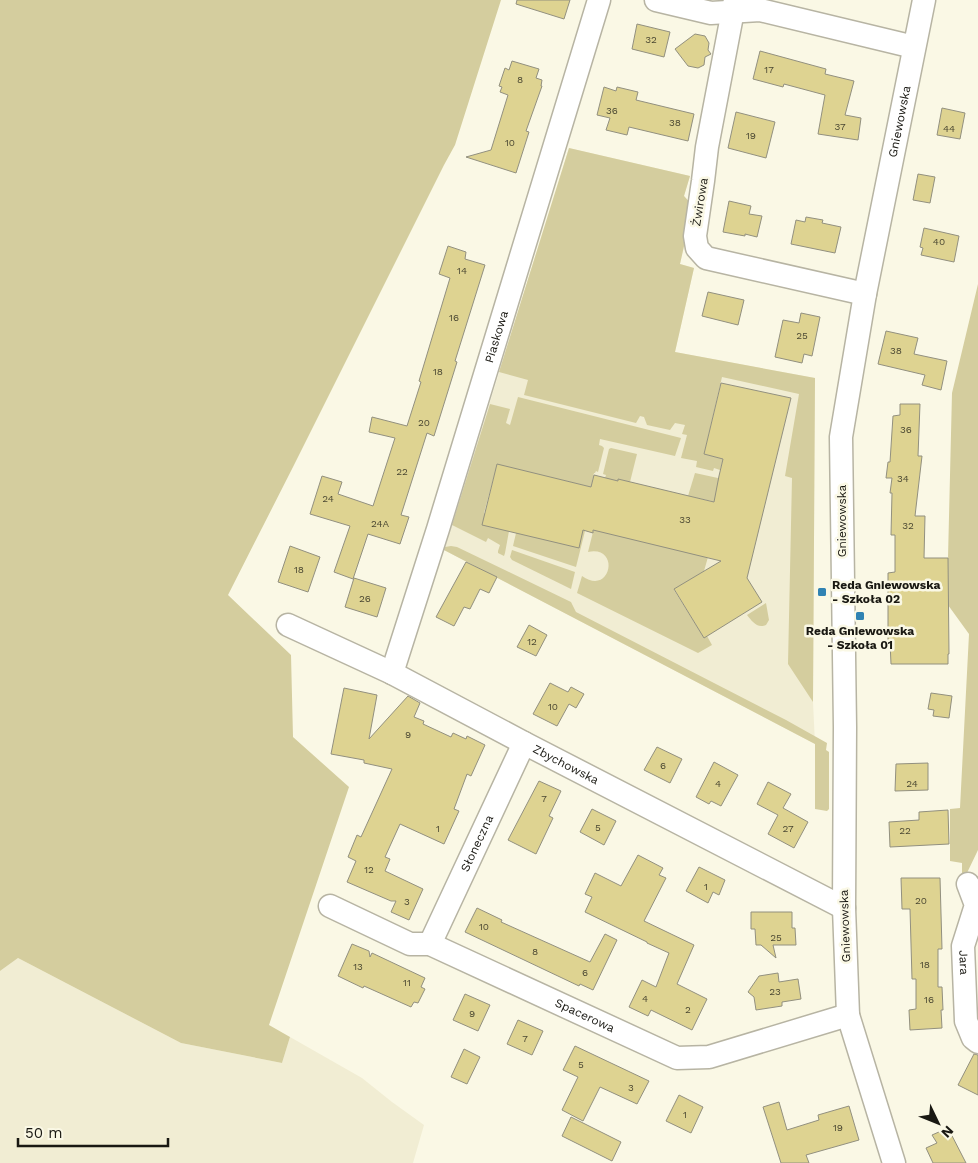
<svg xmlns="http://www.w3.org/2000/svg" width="978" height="1163" font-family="'Work Sans',sans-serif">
<rect width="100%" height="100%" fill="#faf8e5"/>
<g fill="#f1edd3">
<polygon points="569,148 690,176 684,196 693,206 680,264 694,268 675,352 815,378 813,702 815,744 444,550"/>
<polygon points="18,958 181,1043 282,1063 290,1037 362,1078 392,1102 424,1125 413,1163 0,1163 0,971"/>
</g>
<g fill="#d4cd9e">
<polygon points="0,0 501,0 455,145 444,165 293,467 228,595 291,655 293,737 349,787 269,1025 290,1037 282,1063 181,1043 18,958 0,971"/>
<polygon points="569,148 690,176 684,196 693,206 680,264 694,268 675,352 815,378 813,702 788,664 792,478 785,476 799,394 722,377 704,454 723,459 720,470 714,468 713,471 696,467 697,461 681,458 687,435 682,434 685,425 675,423 670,430 647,425 644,417 640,416 636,423 524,395 528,380 499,372"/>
<polygon points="978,284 978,850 966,875 962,874 962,863 950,861 950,809 960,808 969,634 948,605 948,558 952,393"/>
<polygon points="518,397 681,438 675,456 600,439 599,445 602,446 604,448 598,472 596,471 595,473 594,473 591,487 497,465 484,513 509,531 505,553 504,556 498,553 498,551 500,545 488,538 486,542 452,525 490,404 510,409 506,423 510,425"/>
<polygon points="611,448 637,454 630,482 618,479 618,481 605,478 606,475 603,474 609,449"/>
<polygon points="695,473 727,480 721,503 688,496"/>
<path d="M594,528l114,29 -4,14 -30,19 30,48 3,-2 5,9 -14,8 -121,-60 5,-17c29,21 39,-31 6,-24z"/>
<polygon points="583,530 585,531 576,567 513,546 516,533"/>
<polygon points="451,546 457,547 571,602 576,612 786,720 827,743 826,750 829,752 829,809 827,811 815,809 815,744 444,550 445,547"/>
<polygon points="512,550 575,572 571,589 512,560 510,557"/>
<path d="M766,603l3,17 -3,5c-9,4 -14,-4 -19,-10z"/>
</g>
<g fill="#ded391" stroke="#92907f">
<polygon points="517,0 570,0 564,19 516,4"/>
<polygon points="637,24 670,32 664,57 632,49"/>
<polygon points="695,34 705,36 709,43 708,50 711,54 705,57 704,65 698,68 688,66 675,49"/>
<polygon points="760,51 826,69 825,74 854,81 845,115 861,118 858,140 818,134 825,95 784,84 783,87 753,79"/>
<polygon points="512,61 539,69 536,78 542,80 541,86 542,86 526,131 529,132 516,173 466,157 491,150 508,95 500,92 502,87 499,86 505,68 509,70"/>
<polygon points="604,87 616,91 617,87 638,92 636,100 694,114 688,141 629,127 627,135 606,130 610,118 597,115"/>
<polygon points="942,108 965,113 960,139 937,135"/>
<polygon points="736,112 775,122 766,158 728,148"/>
<polygon points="918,174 935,177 930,203 913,200"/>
<polygon points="729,201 751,206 749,214 762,216 757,237 745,234 745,236 723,232"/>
<polygon points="806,217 823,220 822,223 841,227 835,253 791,244 796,220 805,222"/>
<polygon points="924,228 959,236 954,262 921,255 923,248 920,247"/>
<polygon points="448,246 466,252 465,259 485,265 455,361 457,362 434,436 427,433 401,515 409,517 400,544 368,534 353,579 334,572 350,526 310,514 322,476 342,482 338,494 373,506 395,438 369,432 372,417 407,426 421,382 419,381 450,278 439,274"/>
<polygon points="708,292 744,300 738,325 702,316"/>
<polygon points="801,313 820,317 812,356 804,354 802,363 775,357 783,320 799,323"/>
<polygon points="886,331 918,338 914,354 947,361 941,390 922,385 925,375 878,364"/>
<polygon points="721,383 791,398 747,578 762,602 704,638 674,589 721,561 593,530 593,533 583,530 579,548 482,525 497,464 591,487 594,475 618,481 618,479 714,502 719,476 723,459 704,454"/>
<polygon points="900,404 920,404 918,456 922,456 915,516 925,516 924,558 948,558 949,654 948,654 948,664 891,664 890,642 888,642 888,573 895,572 895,535 891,535 892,493 890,493 892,478 886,478 888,462 890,462 893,416 900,415"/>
<polygon points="290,546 320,557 308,592 278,582"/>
<polygon points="466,562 497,577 489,593 480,589 470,609 464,607 454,626 436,617"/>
<polygon points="354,578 386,588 377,617 345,607"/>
<polygon points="529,625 547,635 536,656 517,647"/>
<polygon points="550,683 568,692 571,687 584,694 576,708 569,704 557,726 533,714"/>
<polygon points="344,688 377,695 369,739 408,696 420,703 414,717 424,721 423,724 451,737 453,733 466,739 467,736 485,745 471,776 467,774 454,809 459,811 444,844 400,824 385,857 390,859 385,871 423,889 409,920 391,912 396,901 391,901 347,882 356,861 348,857 357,835 361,837 392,769 364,763 364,760 331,754"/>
<polygon points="931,693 952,696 949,718 933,716 934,710 928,709"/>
<polygon points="657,747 682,759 670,783 644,770"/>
<polygon points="714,762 738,775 721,806 711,801 709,804 696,797"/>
<polygon points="928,763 928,790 895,791 896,764"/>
<polygon points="539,781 561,791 549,816 553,818 536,854 508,840"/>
<polygon points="768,782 791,794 783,808 808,822 794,848 768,834 778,815 757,804"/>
<polygon points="592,809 616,821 604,845 580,832"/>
<polygon points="948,810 949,844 890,847 889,822 919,820 919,812"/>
<polygon points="638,855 663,868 659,875 666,878 644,921 694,945 677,984 707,999 692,1030 651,1010 648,1016 629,1007 642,980 656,987 669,953 647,943 647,942 585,912 592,897 585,894 595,873 621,886"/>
<polygon points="699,867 725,880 719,895 713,892 708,903 686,891"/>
<polygon points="901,878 940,878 942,949 938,949 938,987 942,987 943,1010 941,1010 942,1028 910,1030 909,1010 916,1009 916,979 912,979 910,909 902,909"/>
<polygon points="477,908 502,920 501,922 590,962 605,934 617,940 593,990 580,984 579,986 465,932"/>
<polygon points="751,912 792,912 792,928 795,928 796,945 773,945 776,958 761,945 756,945 755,929 751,929"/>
<polygon points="352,944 369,951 370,957 372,953 425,978 421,987 425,989 418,1003 414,1002 411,1007 364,986 363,988 338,976"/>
<polygon points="778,973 779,982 798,979 801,999 782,1002 782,1006 756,1010 754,997 748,992 759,976"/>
<polygon points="465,994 490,1005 478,1031 453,1020"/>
<polygon points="518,1020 543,1031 532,1055 507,1044"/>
<polygon points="575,1046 649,1081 637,1104 600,1087 583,1121 562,1110 578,1077 563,1070"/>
<polygon points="464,1049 480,1057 467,1084 451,1077"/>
<polygon points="974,1054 978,1055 978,1095 958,1085"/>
<polygon points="679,1095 703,1107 691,1133 666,1121"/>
<polygon points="779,1102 787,1130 819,1120 818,1115 849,1106 859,1140 806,1155 809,1163 781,1163 763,1107"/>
<polygon points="571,1117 621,1142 612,1161 562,1136"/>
<polygon points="948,1128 966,1163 933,1163 926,1148 937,1143 932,1135"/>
</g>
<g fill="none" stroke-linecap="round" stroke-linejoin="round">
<g stroke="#b7b4a3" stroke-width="25">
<g id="minor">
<polyline points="656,0 711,13 760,10 914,47"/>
<polyline points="735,0 707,147 703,181 695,236 697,248 706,258 865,294"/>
<path id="s1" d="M288,625l104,48 132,70 320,165"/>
<path id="s2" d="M392,673l46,-144 161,-529"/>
<path id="s3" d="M968,884l8,21 -13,41 3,75 7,17 5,4"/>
<path id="s4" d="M330,906l80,38h20l247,114 32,-1 139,-42"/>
<path id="s5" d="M430,944l94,-201"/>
<path id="s6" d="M894,1163l-46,-148 -4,-107 1,-181 -4,-290 24,-143 59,-294"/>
</g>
</g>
<use href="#minor" stroke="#fff" stroke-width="22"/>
</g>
<g fill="#3083b3" stroke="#faf8e5" stroke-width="2">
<rect x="817" y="587" width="10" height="10" rx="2.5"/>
<rect x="855" y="611" width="10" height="10" rx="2.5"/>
</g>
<g text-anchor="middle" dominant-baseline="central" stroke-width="5" stroke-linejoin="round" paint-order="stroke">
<g font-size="10" fill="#4a4732">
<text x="651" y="39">32</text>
<text x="769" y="69">17</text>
<text x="520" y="79">8</text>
<text x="612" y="110">36</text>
<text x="675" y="122">38</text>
<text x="840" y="126">37</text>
<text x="949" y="128">44</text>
<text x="751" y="135">19</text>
<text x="510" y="142">10</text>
<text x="939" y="241">40</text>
<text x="462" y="270">14</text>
<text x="454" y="317">16</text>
<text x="802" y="335">25</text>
<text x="896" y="350">38</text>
<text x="438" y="371">18</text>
<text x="424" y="422">20</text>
<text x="906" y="429">36</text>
<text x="402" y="471">22</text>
<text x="903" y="478">34</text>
<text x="328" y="498">24</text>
<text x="685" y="519">33</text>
<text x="380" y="523">24A</text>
<text x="908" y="525">32</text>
<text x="299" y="569">18</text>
<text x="365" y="598">26</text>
<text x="532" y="641">12</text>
<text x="553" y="706">10</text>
<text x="408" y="734">9</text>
<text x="663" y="765">6</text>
<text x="718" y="783">4</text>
<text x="912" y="783">24</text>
<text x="544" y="798">7</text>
<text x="598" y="827">5</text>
<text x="438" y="828">1</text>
<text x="788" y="828">27</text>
<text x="905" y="830">22</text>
<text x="369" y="869">12</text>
<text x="706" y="886">1</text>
<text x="921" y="900">20</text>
<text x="407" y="901">3</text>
<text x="484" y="926">10</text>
<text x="776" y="937">25</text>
<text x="535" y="951">8</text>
<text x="925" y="964">18</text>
<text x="358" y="966">13</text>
<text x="585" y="972">6</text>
<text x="407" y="982">11</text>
<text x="775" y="991">23</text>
<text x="645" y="998">4</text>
<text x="929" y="999">16</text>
<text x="688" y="1009">2</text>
<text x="472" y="1013">9</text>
<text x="525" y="1038">7</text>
<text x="581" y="1064">5</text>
<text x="631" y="1087">3</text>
<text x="685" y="1114">1</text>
<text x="838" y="1127">19</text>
</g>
<g font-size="12" fill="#191812" stroke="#faf8e5">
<text stroke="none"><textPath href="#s6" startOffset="1054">Gniewowska</textPath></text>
<text transform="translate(700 202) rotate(-81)">Żwirowa</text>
<text stroke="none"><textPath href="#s2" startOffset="352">Piaskowa</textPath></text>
<text transform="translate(842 521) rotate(-90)">Gniewowska</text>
<text stroke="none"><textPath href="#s1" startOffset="311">Zbychowska</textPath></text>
<text stroke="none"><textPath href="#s5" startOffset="111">Słoneczna</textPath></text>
<text transform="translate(845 926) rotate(-92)">Gniewowska</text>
<text stroke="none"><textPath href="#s3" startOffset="82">Jara</textPath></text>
<text stroke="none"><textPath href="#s4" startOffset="279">Spacerowa</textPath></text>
</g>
<g font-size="12" font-weight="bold" fill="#191812" stroke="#faf8e5" text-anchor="start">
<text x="832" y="585">Reda Gniewowska<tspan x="832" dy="14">- Szkoła 02</tspan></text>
<text x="860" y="631" text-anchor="middle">Reda Gniewowska<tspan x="860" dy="14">- Szkoła 01</tspan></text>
</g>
</g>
<g transform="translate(938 1123) rotate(133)" stroke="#faf8e5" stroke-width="4" paint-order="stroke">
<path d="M0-4L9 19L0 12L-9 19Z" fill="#191812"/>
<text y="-8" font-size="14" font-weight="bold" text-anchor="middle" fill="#191812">N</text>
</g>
<path d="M18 1138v8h150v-8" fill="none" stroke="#191812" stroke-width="2.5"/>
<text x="25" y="1138" font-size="15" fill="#191812" stroke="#faf8e5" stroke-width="4" paint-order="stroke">50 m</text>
</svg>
